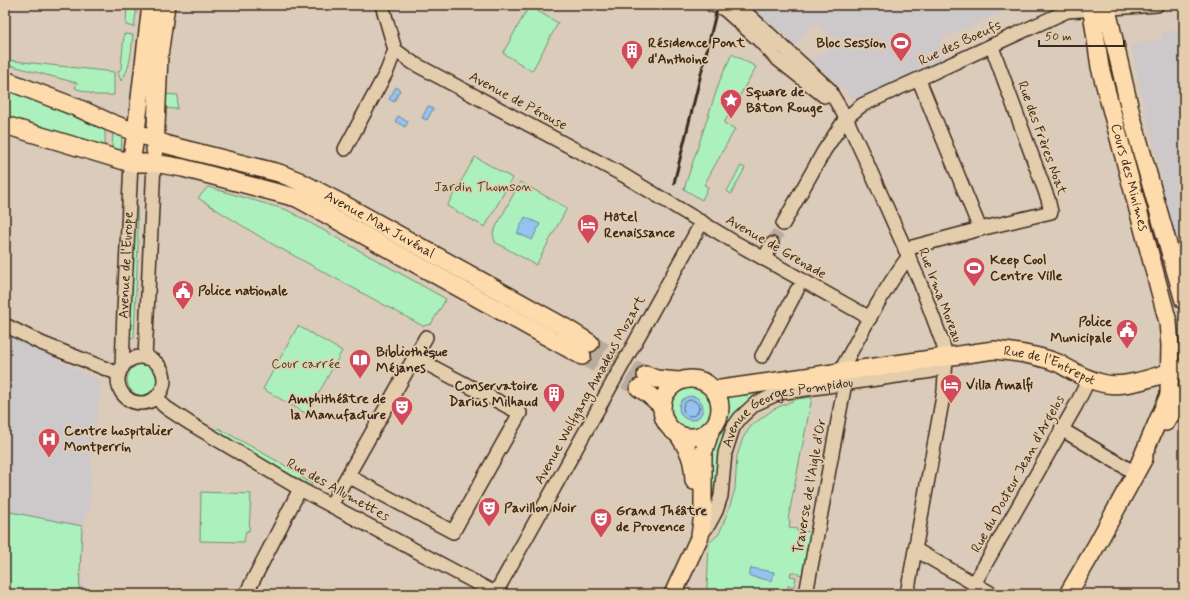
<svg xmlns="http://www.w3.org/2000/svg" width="1189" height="599" font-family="Mynerve,sans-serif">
<rect width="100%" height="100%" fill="#dacbba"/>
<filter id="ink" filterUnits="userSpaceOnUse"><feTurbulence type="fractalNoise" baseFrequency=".025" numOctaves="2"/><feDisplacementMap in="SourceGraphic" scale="8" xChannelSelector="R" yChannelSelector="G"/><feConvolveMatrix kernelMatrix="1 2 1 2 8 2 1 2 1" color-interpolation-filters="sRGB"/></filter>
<g filter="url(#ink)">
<g fill="#cdc8ca">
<polygon points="757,5 1019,5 940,39 945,63 857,100 809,60 842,43 841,40 829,35 813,22 795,46 755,9"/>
<polygon points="1184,30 1184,265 1169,213 1131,45 1163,39 1163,31"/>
<polygon points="5,333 101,382 91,464 89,510 84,518 81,578 83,582 82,594 5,594"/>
</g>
<g fill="#acf1bd" stroke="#748e6e">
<polygon points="127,5 137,5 134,27 126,25"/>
<polygon points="529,6 558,23 532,71 503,53"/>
<path d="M124,34l9,1c-2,16 -2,33 -12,46l-3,-9 3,-3z"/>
<polygon points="732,54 756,67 724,123 735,129 704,185 708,187 702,200 684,189 720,80"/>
<polygon points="5,60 114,72 114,95 95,95 75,88 77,83 5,64"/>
<polygon points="5,88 105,130 105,147 5,118"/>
<polygon points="162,94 178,95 177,109 161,108"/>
<polygon points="113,132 120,134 122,136 121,151 119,152 112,150"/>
<polygon points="475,157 512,178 485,227 447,206"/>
<polygon points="741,166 745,168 731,194 727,191"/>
<polygon points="520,182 567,208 536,265 495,242 493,233"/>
<polygon points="208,187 287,210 446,299 431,324 423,326 267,241 198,198"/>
<polygon points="133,204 137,204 138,244 134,338 127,337"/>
<polygon points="298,326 342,351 307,414 263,389"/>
<circle cx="143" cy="380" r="16"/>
<circle cx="690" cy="408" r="21"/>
<path d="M753,392l3,8 -9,7 -32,94 -7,-1c0,-12 -2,-31 0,-43 4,-22 20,-35 17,-59z"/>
<polygon points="812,397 788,519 790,520 789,528 797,529 797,531 812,532 802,575 791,572 790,576 796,577 794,586 788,586 787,594 726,594 707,590 709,543 719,534 729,509 735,489 737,456 743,438 751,426 774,409 797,399"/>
<polygon points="218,428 302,475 301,477 312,484 311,486 216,432"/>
<polygon points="201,492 251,494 249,531 246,531 244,542 200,541"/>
<polygon points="5,511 82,526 79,594 5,594"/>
</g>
<g fill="#93c3ee" stroke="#70869b">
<polygon points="396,87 400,90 394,102 389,99"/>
<polygon points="428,106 433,109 427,120 422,118"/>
<polygon points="398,116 408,122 405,127 395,121"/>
<polygon points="525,217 540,224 532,240 517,233"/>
<circle cx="691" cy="408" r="12"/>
<polygon points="751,568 774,572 772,581 749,576"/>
</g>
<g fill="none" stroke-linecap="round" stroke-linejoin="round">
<circle stroke="#5e6771" stroke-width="1" cx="691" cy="408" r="8"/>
<polyline stroke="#baab9b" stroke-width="13" stroke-dasharray="13 6" stroke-linecap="butt" points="772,244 783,224"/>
<g stroke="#baab9b" stroke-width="17" stroke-dasharray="17 8" stroke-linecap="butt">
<polyline points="590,343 646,375"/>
<polyline points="582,356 639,388"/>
</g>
<g stroke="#3b2a1e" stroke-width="16">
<g id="minor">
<polyline points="382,5 395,50 413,63 623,175 736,243 870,318"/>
<polyline points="712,5 724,9 744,11 830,90 831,93 846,118 866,161 919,280 943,344 946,357 944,391 907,594"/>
<polyline points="724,9 760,41 776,58 824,96 831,93"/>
<polyline points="919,80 980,229"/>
<polyline points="345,149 387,71 395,50"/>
<polyline points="783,224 824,151 846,118 862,105 1067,11 1157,5"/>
<polyline points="905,249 980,229 1051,212 1048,199 992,47"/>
<polyline points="764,259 772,244"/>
<polyline points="5,325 41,343 119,374"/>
<polyline points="762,356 797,290"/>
<circle cx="141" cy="380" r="23"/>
<polyline points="145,358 154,163"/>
<path id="s1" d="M122,368l2,-58 7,-147"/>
<polyline points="157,397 163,405 168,409 191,424 300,489 497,594"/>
<polyline points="1061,429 1135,473"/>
<polyline points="348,476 453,532 520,413 414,357"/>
<polyline points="331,505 426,337"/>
<path id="s2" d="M700,536l9,-12 7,-13 5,-15 4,-43 8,-25 7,-10 15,-14 24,-11 153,-22 13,-5"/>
<polyline points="916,550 992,594"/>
<polyline points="974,584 1076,405 1089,379"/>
<polyline points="246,594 300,489"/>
<polyline points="495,594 702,222"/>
<path d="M806,594l39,-211 -5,-11c21,-39 42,-80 69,-116"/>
</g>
</g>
<g stroke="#3b2a1e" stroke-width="20">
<g id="major">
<path id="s3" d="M1091,5l9,62 68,255 2,23 -1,50 -31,72"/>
<polyline points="1106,5 1131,114 1184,301"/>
<path id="s4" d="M5,80l73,28 31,14 59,23 111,28 20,8 44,23 223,124 24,15"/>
<polyline points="5,125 131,163 154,163 183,168 297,198 582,356"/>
<polyline points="155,150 159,56 166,5"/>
<polyline points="131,163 136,132 151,5"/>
<polyline points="646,375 656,379 679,381"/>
<circle cx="691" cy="408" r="29"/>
<polyline points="639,388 648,394 662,406"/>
<path id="s5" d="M714,390l280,-40c22,2 44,5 64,13 15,8 30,18 48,21 23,4 55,-10 78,-16"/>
<polyline points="1166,422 1184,394"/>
<path d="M678,434c12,19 15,24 16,47"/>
<polyline points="673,594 700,536 703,514 703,454 711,429"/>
<polyline points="1068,594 1096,546 1144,458"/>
</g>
</g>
<use href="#minor" stroke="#e4cdad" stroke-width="13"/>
<use href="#major" stroke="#fddbac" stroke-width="17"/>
<polyline stroke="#3b2a1e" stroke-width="3" points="674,183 718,5"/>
</g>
</g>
<defs>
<g id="stadium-pin" transform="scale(1.15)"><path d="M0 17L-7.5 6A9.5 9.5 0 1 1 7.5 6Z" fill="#d1495b" stroke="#e4cdad"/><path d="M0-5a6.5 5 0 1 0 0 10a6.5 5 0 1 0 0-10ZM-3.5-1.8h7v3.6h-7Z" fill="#fff"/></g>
<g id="building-pin" transform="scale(1.15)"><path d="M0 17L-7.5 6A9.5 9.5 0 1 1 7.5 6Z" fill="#d1495b" stroke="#e4cdad"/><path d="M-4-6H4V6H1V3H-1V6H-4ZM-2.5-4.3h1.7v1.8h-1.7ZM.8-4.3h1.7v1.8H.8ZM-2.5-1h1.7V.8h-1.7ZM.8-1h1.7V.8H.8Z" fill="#fff"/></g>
<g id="sight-pin" transform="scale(1.15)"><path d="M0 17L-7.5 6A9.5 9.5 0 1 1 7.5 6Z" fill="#d1495b" stroke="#e4cdad"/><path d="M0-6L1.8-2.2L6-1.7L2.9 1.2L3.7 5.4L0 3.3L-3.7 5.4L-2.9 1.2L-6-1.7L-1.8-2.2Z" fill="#fff"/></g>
<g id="hotel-pin" transform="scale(1.15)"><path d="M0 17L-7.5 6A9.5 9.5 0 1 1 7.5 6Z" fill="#d1495b" stroke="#e4cdad"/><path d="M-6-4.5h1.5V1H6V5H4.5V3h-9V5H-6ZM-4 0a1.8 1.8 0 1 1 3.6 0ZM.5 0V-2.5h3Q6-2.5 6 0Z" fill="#fff"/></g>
<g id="civic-pin" transform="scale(1.15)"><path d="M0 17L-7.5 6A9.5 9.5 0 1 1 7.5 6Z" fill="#d1495b" stroke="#e4cdad"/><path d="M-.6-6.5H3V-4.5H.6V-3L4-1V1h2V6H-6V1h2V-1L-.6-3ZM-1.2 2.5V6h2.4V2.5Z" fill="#fff"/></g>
<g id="library-pin" transform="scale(1.15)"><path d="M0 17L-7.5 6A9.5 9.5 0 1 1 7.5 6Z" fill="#d1495b" stroke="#e4cdad"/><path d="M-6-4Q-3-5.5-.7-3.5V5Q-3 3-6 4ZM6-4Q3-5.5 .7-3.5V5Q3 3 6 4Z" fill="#fff"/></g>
<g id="theatre-pin" transform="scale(1.15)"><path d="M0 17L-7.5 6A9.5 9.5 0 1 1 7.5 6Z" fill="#d1495b" stroke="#e4cdad"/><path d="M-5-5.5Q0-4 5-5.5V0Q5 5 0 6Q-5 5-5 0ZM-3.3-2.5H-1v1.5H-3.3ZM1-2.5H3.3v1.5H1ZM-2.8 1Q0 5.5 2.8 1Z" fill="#fff"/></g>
<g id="hospital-pin" transform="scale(1.15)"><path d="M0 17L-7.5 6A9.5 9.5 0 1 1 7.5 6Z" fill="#d1495b" stroke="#e4cdad"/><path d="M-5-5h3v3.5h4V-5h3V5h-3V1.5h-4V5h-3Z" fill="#fff"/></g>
</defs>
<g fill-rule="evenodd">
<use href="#stadium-pin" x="901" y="43"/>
<use href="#building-pin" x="632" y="51"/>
<use href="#sight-pin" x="731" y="100"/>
<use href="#hotel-pin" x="588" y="225"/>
<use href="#stadium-pin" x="974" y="268"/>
<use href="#civic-pin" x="183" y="291"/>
<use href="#civic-pin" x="1127" y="330"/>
<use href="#library-pin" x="360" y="360"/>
<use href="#hotel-pin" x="951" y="385"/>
<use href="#building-pin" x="554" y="394"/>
<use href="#theatre-pin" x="402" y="407"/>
<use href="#hospital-pin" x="49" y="439"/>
<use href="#theatre-pin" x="489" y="508"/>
<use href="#theatre-pin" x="601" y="519"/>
</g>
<g text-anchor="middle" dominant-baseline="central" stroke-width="3.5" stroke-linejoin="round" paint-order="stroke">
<g font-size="14" font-weight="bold" fill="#3b2a1e" stroke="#e4cdad" text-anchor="start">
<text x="648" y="43">Résidence Pont<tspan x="648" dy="16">d'Anthoine</tspan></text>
<text x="886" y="43" text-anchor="end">Bloc Session</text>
<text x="746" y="92">Square de<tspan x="746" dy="16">Bâton Rouge</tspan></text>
<text x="604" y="217">Hôtel<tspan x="604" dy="16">Renaissance</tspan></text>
<text x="990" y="260">Keep Cool<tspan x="990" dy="16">Centre Ville</tspan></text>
<text x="198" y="291">Police nationale</text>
<text x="1112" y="322" text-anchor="end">Police<tspan x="1112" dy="16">Municipale</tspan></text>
<text x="376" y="352">Bibliothèque<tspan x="376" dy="16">Méjanes</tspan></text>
<text x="966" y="385">Villa Amalfi</text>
<text x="538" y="386" text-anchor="end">Conservatoire<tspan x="538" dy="16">Darius Milhaud</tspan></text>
<text x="386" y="399" text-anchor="end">Amphithéâtre de<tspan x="386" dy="16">la Manufacture</tspan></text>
<text x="64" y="431">Centre hospitalier<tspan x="64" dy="16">Montperrin</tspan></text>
<text x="504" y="508">Pavillon Noir</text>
<text x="616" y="511">Grand Théâtre<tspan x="616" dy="16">de Provence</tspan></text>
</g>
<g font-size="14" fill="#3b2a1e" stroke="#e4cdad">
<text transform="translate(960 43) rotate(-25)">Rue des Boeufs</text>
<text transform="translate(518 101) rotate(28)">Avenue de Pérouse</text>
<text transform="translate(1042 138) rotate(70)">Rue des Frères Noat</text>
<text stroke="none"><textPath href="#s3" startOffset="177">Cours des Minimes</textPath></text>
<text stroke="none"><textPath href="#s4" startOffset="403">Avenue Max Juvénal</textPath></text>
<text transform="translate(776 247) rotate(30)">Avenue de Grenade</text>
<text stroke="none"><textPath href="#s1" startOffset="103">Avenue de l'Europe</textPath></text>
<text transform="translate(940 295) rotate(69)">Rue Irma Moreau</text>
<text stroke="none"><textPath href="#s5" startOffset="341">Rue de l'Entrepot</textPath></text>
<text transform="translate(590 390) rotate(-61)">Avenue Wolfgang Amadeus Mozart</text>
<text stroke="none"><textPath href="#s2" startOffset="172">Avenue Georges Pompidou</textPath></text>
<text transform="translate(1018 474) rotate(-61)">Rue du Docteur Jean d'Argelos</text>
<text transform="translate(810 486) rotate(-80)">Traverse de l'Aigle d'Or</text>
<text transform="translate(338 490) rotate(29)">Rue des Allumettes</text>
</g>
<g font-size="14" fill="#463e2e" stroke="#e4cdad">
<text x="483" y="187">Jardin Thomson</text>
<text x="306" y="364">Cour carrée</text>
</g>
</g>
<rect width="1189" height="599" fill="none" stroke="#e4cdad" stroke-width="20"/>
<rect x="10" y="10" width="1169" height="579" fill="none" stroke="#3b2a1e" stroke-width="1.5" filter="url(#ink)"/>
<path d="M1039 40v6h85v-6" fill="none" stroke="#3b2a1e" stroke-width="2"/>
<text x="1045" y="40" font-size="12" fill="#3b2a1e" stroke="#e4cdad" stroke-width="3" paint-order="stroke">50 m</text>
</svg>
